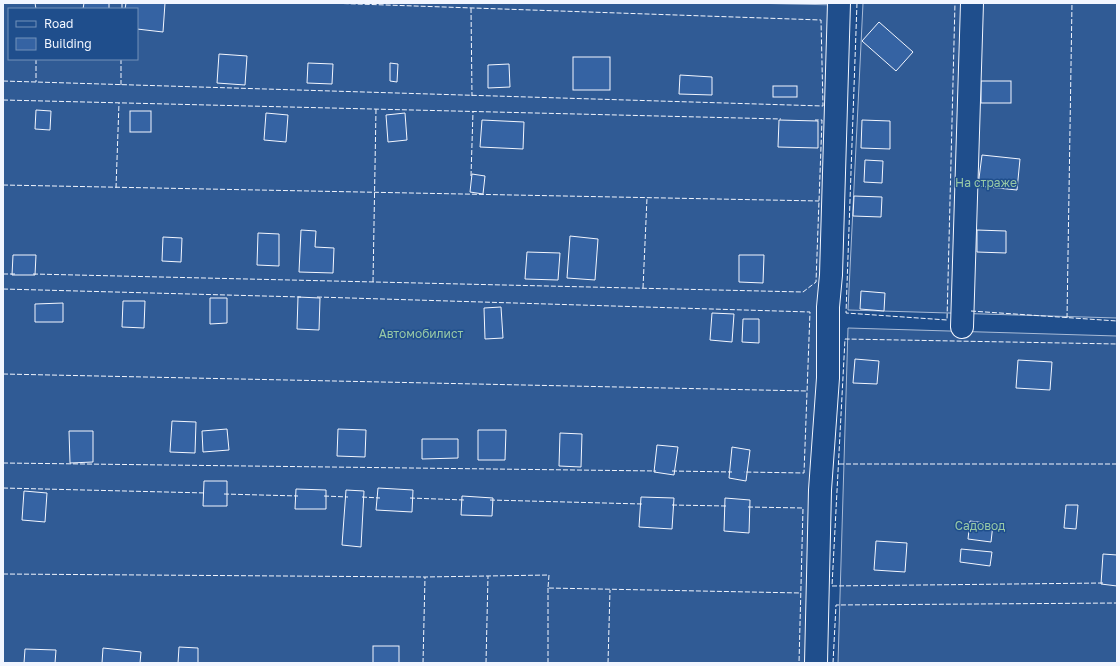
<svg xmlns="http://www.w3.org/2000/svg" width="1120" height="666" font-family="'Golos Text',sans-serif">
<rect width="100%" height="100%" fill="#1f4e8c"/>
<g fill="#305b95" stroke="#a8bbd7" fill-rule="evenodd">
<path d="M3,3h743l92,2 -28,658h-807zM9,9h128v50h-128z"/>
<polygon points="863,3 1117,3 1117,318 848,310"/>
<polygon points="848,328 1117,336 1117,663 838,663"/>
</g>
<g fill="#3563a3" stroke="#f2f6ff">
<polygon points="84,3 109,3 109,9 83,9"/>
<polygon points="126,3 165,3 163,32 137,29 137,9 125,9"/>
<polygon points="879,22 913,52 896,71 862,41"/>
<polygon points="219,54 247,56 245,85 217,83"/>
<rect x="573" y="57" width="37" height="33"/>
<polygon points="308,63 333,64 332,84 307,83"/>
<polygon points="390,63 398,64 397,82 390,81"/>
<polygon points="509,64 510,87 488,88 488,65"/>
<polygon points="680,75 712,77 712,95 679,94"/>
<rect x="981" y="81" width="30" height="22"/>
<rect x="773" y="86" width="24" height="11"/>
<polygon points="36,110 51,111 50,130 35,129"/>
<rect x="130" y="111" width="21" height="21"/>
<polygon points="266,113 288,115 286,142 264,140"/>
<polygon points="405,113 407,140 388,142 386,115"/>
<polygon points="482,120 524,122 523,149 480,147"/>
<polygon points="779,120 818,121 818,148 778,147"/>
<polygon points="862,120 890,121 890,149 861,148"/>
<polygon points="982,155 1020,159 1017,190 978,186"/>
<polygon points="865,160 883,161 882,183 864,182"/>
<polygon points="472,174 485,176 483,194 470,192"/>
<polygon points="854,196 882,197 881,217 853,216"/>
<polygon points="301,230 316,231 315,247 334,248 333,273 299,272"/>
<polygon points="977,230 1006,231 1006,253 977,252"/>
<polygon points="258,233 279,234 279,266 257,265"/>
<polygon points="570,236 598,239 595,280 567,278"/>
<polygon points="163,237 182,238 181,262 162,261"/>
<polygon points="527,252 560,253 558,280 525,279"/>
<polygon points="13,255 36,255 35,275 12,275"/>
<polygon points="739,255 764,255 763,283 739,282"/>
<polygon points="861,291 885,293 884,311 860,309"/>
<polygon points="298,297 320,298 319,330 297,329"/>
<polygon points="210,298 227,298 227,323 210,324"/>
<polygon points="123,301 145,301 144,328 122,327"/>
<polygon points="63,303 63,322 35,322 35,304"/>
<polygon points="501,307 503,338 485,339 484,308"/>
<polygon points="712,313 734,314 732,342 710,340"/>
<polygon points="743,319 759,319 759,343 742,342"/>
<polygon points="855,359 879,361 877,384 853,383"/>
<polygon points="1018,360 1052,362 1050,390 1016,388"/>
<polygon points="172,421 196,422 195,453 170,452"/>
<polygon points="227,429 229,450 203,452 202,431"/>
<polygon points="338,429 366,430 365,457 337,456"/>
<polygon points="478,430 506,430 505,460 478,460"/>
<polygon points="69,431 93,431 93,462 70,463"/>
<polygon points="560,433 582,434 581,467 559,466"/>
<polygon points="422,439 458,439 458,458 422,459"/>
<polygon points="657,445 678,447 674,475 654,472"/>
<polygon points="732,447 750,450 746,481 729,478"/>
<polygon points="204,481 227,481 227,506 203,506"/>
<polygon points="378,488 413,490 412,512 376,510"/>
<polygon points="296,489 326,490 326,509 295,509"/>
<polygon points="346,490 364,491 361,547 342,545"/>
<polygon points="24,491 47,493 45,522 22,520"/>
<polygon points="462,496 493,498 492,516 461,515"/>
<polygon points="641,497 674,498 672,529 639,527"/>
<polygon points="725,498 750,500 749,533 724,531"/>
<polygon points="1066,505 1078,505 1076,529 1064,528"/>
<polygon points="970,521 993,524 991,542 968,539"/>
<polygon points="876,541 907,543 905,572 874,570"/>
<polygon points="961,549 992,552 990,566 960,562"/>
<polygon points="1103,554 1117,555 1117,586 1101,584"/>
<rect x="373" y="646" width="26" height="17"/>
<polygon points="179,647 198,648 198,663 178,663"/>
<polygon points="103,648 141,652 140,663 102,663"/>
<polygon points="25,649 56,650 55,663 24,663"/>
</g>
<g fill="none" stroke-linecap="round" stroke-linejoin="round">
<g stroke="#f2f6ff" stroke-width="24">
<polyline id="minor" points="962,327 972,3"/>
</g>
<g stroke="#f2f6ff" stroke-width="24">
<polyline id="tertiary" points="816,663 820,490 828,378 828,307 831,275 839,3"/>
</g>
<use href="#minor" stroke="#1f4e8c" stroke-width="22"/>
<use href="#tertiary" stroke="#1f4e8c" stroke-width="22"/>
<g stroke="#f2f6ff" stroke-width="1" stroke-dasharray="5 2" stroke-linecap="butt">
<polyline points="35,3 36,9"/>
<polyline points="857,3 846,313 947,320 955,3"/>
<polyline points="471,8 472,96"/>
<polyline points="122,9 122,3"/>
<polyline points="36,59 36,82"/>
<polyline points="3,81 823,106 821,20 328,3"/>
<polyline points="121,85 121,59"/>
<polyline points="3,100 781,119"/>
<polyline points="471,176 473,112"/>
<polyline points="3,185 819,201"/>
<polyline points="116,188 119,103"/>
<polyline points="3,274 15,274"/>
<polyline points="33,274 803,292 816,282 822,120 815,120"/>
<polyline points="373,282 376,109"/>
<polyline points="643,288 647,198"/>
<polyline points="3,289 301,297"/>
<polyline points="317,297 810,312 804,473 744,472"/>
<polyline points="971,311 1117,321"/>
<polyline points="1067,318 1072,3"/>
<polyline points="3,374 807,391"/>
<polyline points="3,463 656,471"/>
<polyline points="839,464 1117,464"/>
<polyline points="672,471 732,472"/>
<polyline points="3,488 206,493"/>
<polyline points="224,494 298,496"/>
<polyline points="324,496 348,497"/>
<polyline points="362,497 380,498"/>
<polyline points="410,498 464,500"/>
<polyline points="490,500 642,504"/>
<polyline points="672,505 726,506"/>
<polyline points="748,507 803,508 799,663"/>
<polyline points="3,574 425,577 549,575 548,588 801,593"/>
<polyline points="1103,583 832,586 845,339 1117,344"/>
<polyline points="423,663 425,577"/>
<polyline points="486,663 488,576"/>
<polyline points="548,663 548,588"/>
<polyline points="608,663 610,590"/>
<polyline points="833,663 836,605 1117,603"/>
</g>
</g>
<g text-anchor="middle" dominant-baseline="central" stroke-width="3" stroke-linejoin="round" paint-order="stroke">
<g font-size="12" fill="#97c8a6" stroke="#1f4e8c">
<text x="986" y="182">На страже</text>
<text x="421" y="333">Автомобилист</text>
<text x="980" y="525">Садовод</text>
</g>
</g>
<rect width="1120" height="666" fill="none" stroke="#f2f6ff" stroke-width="8"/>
<rect x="8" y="8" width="130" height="52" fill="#1f4e8c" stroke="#7391ba"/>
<rect x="16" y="21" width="20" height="6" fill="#1f4e8c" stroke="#7391ba"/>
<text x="44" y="28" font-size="12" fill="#f2f6ff">Road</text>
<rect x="16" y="38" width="20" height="12" fill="#3563a3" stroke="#7391ba"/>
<text x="44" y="48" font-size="12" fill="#f2f6ff">Building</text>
</svg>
